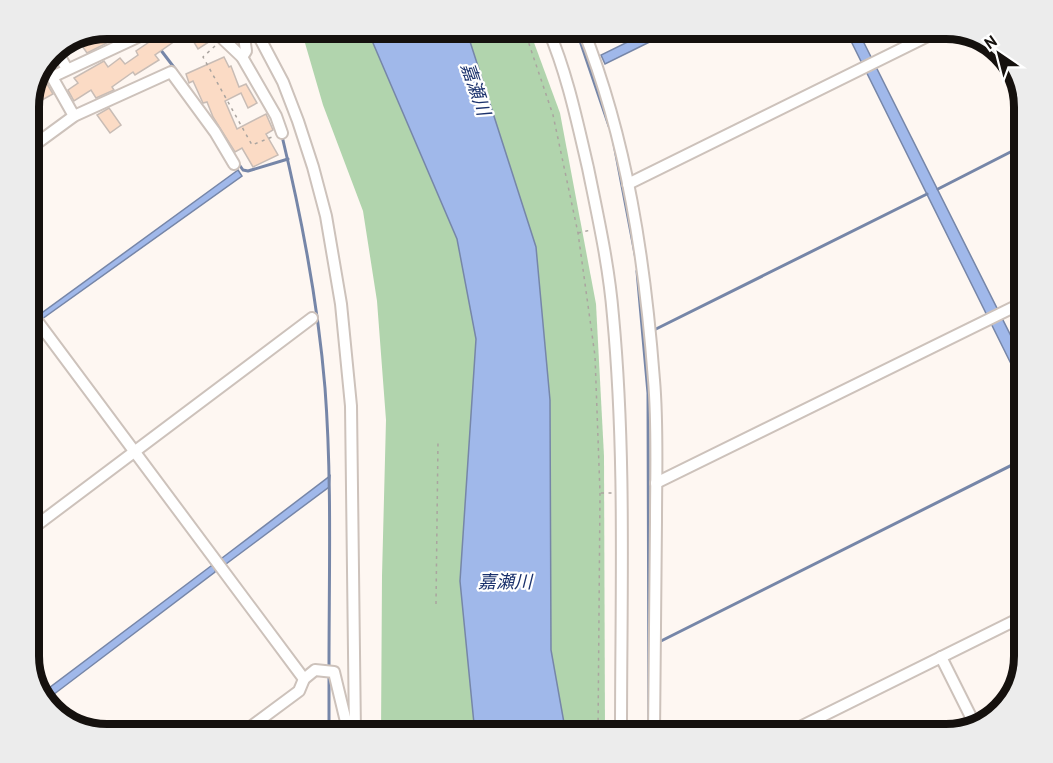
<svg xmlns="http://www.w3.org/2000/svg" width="1053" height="763" font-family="'PT Sans','Noto Sans JP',sans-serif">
<rect width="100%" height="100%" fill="#fef7f2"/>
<g fill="#b1d4ad">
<polygon points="296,29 375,29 467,237 484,349 488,734 381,734 382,576 386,420 377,301 363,211 323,105 305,43"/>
<polygon points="453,29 529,29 560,113 596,304 604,456 605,734 550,734"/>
</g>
<g fill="#a0b8ea" stroke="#7686a8" stroke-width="1.5">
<polygon points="367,29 466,29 536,247 550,400 551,650 566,734 475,734 460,581 476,339 457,239"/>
<polygon points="654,29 676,29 605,64 601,55"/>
<polygon points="845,29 857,29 1024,362 1024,390"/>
<polygon points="238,170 242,176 42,319 39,315"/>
<polygon points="330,476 329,487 226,564 222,563 222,558"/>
<polygon points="211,566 216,567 215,572 49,698 45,691"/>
</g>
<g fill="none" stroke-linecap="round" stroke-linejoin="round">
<g stroke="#7686a8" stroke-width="3">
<polyline points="576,29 609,126"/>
<polyline points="160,49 176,70"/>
<path d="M282,136c20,83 36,167 43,252 7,92 4,186 4,279"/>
<polyline points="614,144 636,259"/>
<polyline points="238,163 243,170 248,171 288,159"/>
<polyline points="938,189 1024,145"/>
<polyline points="637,271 648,393 649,723"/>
<polyline points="656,329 927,194"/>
<polyline points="661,641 1024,459"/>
<polyline points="329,677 329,734"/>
</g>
</g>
<g fill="#fbdbc5" stroke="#c8bcb5" stroke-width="1.5">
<polygon points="170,28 205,28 212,40 198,49 188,32 155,55 159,60 135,75 133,72 112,87 114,90 96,98 91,90 74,101 68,90 78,83 74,78 104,61 108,67 120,58 125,64 138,55 136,51"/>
<polygon points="100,31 107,43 87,53 78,40"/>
<polygon points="224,57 229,67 231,66 239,87 246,84 257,103 248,108 241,93 225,101 237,129 266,114 273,130 266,134 278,155 253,167 242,148 235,152 213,117 207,102 203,103 193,81 189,83 186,74"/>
<polygon points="46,82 53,94 42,100 35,89"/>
<polygon points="109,108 121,125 110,133 97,115"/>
</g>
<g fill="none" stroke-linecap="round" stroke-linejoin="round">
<g stroke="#cdc2bb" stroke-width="14">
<g id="minor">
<polyline points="216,29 223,39 242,57 276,116 282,133"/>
<polyline points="255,29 283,82 298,121 313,167 326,216 341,304 351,406 355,734"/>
<path d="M548,29c19,44 29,92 40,139 10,49 21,98 25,148 13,139 8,279 8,418"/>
<path d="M583,29c44,111 62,232 71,351 4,46 2,94 2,141 -1,71 -1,142 -2,213"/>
<polyline points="55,48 67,69"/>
<polyline points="242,57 246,51 243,29"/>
<polyline points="74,116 52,77 155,29"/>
<polyline points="29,149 74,116 171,72 215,132 234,164"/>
<polyline points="628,184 942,29"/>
<polyline points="29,310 304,679"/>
<polyline points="656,483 1024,302"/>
<polyline points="29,531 312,318"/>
<polyline points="941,657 976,727"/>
<polyline points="241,734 299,691 304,679 315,670 334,672 349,734"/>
<polyline points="786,734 1024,616"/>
</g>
</g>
<g stroke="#aaa49f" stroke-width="1.5" stroke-dasharray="3 4.5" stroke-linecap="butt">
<polyline points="524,29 553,115 578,233 595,356 600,493 598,734"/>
<polyline points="215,46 203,57 252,145 272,137"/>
<polyline points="578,233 591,230"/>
<polyline points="601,493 612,493"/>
<polyline points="436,604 438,441"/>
</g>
<use href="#minor" stroke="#fff" stroke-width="10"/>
</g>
<g text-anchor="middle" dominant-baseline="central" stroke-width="4.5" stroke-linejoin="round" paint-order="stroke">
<g font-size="18" font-style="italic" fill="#1a316c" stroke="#fff">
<text transform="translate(476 89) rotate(71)">嘉瀬川</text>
<text x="505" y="581">嘉瀬川</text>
</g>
</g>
<path d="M0 0H1053V763H0ZM107 39H946A68 68 0 0 1 1014 107V656A68 68 0 0 1 946 724H107A68 68 0 0 1 39 656V107A68 68 0 0 1 107 39Z" fill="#ececec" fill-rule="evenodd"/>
<path fill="none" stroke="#15110e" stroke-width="8" d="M107 39H946A68 68 0 0 1 1014 107V656A68 68 0 0 1 946 724H107A68 68 0 0 1 39 656V107A68 68 0 0 1 107 39Z"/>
<g transform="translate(999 54) rotate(325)" stroke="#ffffff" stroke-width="4.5" paint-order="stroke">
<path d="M0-4.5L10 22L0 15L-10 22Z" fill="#15110e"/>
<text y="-9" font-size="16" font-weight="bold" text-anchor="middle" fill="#15110e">N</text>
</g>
</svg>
